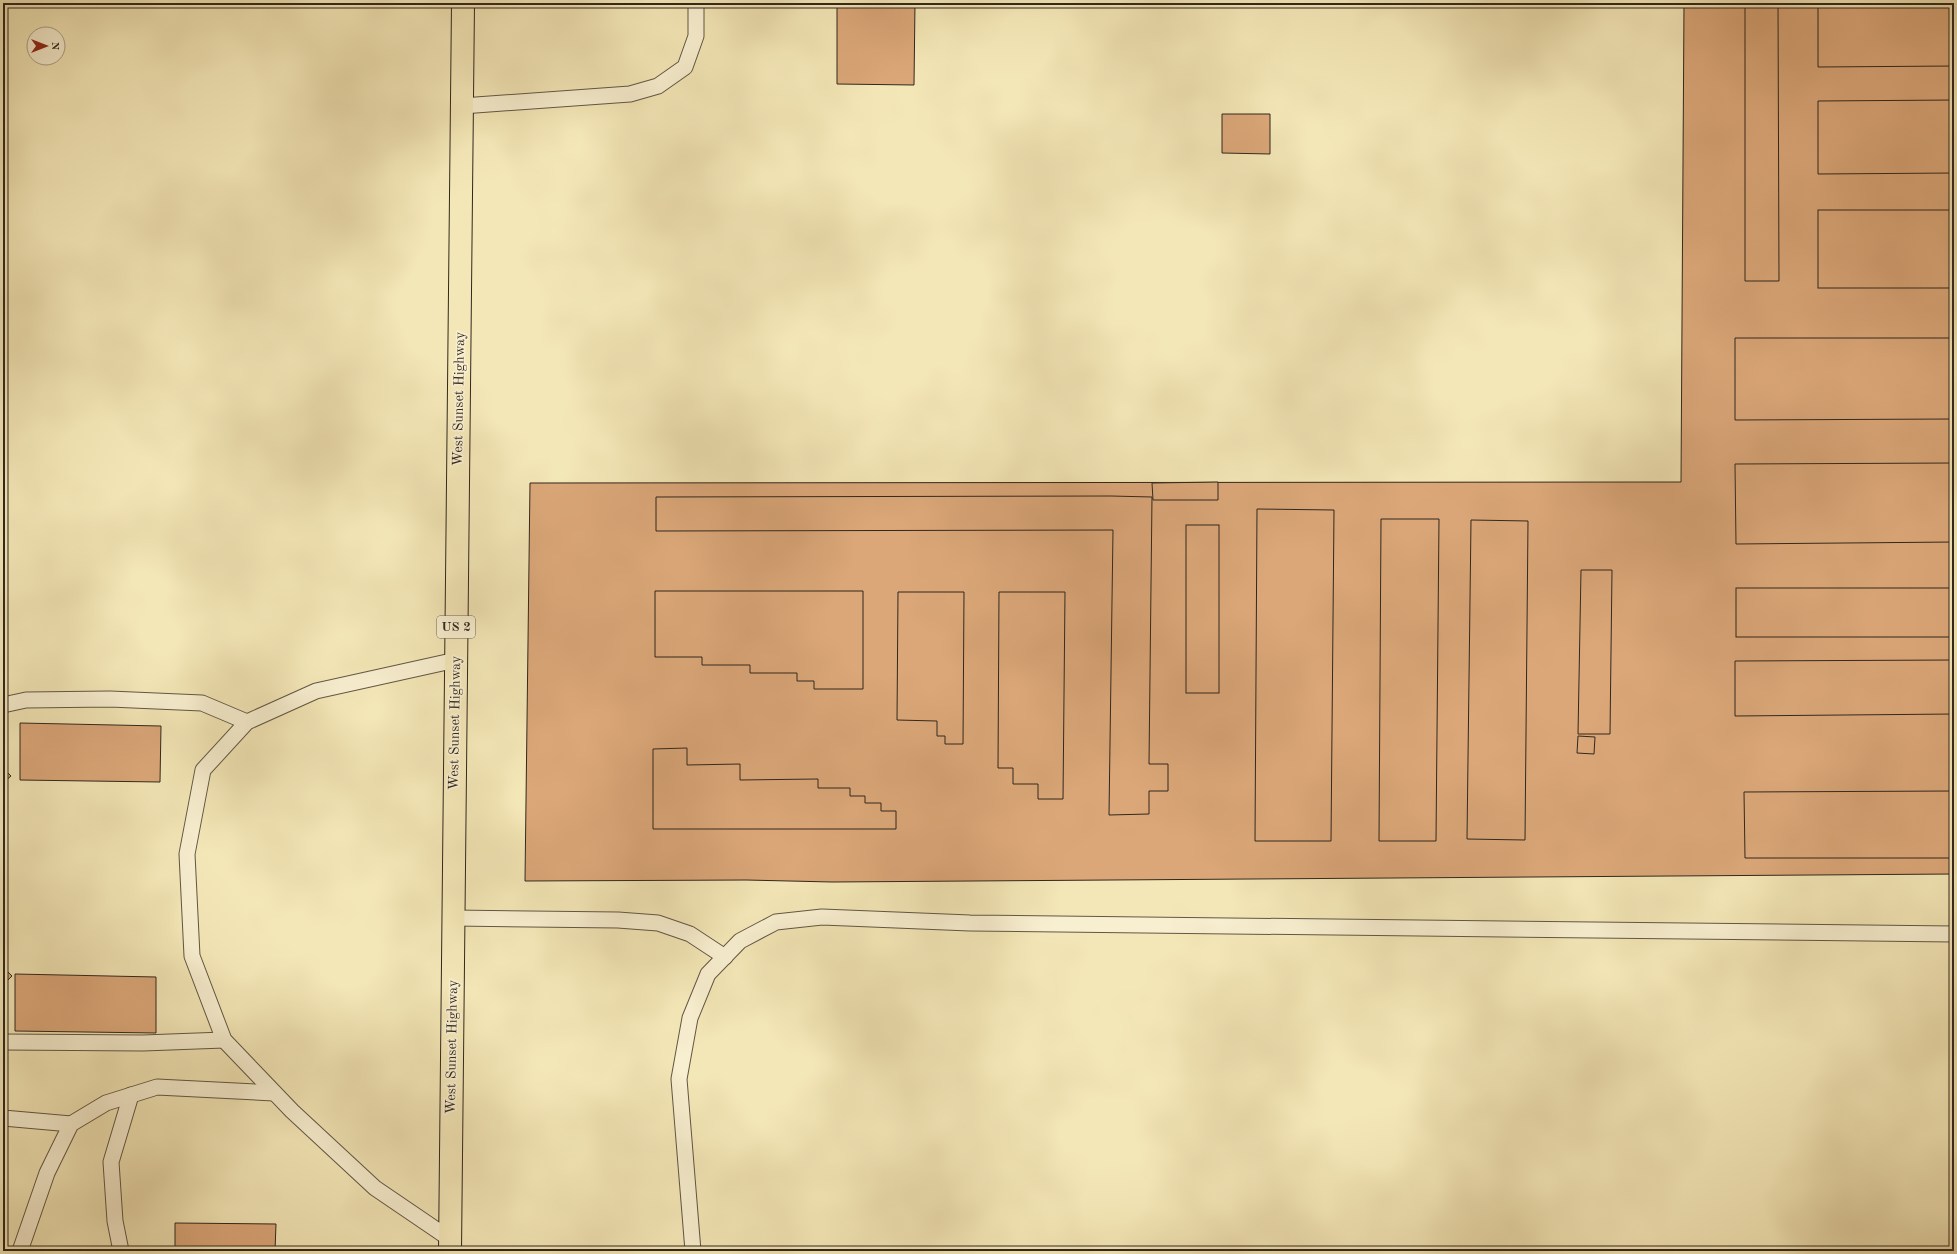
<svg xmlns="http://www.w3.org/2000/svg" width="1957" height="1254" font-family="'Old Standard TT',serif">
<rect width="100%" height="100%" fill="#f4e7b7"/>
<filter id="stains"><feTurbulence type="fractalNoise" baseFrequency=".005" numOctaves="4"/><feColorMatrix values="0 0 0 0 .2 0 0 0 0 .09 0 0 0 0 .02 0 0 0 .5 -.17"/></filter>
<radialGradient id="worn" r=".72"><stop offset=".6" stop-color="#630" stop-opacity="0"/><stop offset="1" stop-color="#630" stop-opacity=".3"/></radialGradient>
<g fill="#dba779" stroke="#30271d">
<polygon points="837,3 915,3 914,85 837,84"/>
<polygon points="1684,3 1954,3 1954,874 832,882 746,880 525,881 530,483 1681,482"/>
<polygon points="1745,3 1778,3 1779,281 1745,281"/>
<polygon points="1818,3 1954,3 1954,66 1818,67"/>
<polygon points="1954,100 1954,173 1818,174 1818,101"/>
<polygon points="1222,114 1270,114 1270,154 1222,153"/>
<rect x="1818" y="210" width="136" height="78"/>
<polygon points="1735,338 1954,338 1954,419 1735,420"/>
<polygon points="1954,463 1954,542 1736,544 1735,464"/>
<polygon points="1218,482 1218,500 1153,500 1152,483"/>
<polygon points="1111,496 1152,497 1149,764 1168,764 1168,791 1149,791 1149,814 1109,815 1113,530 656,531 656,497"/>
<polygon points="1257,509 1334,510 1331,841 1255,841"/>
<polygon points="1381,519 1439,519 1436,841 1379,841"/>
<polygon points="1471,520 1528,521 1525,840 1467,839"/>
<rect x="1186" y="525" width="33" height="168"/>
<polygon points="1581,570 1612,570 1610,734 1578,734"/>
<rect x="1736" y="588" width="218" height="49"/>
<polygon points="655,591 863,591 863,689 814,689 814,681 797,681 797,673 750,673 750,665 702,665 702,657 655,657"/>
<polygon points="898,592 964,592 963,744 945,744 945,736 937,736 937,721 897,720"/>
<polygon points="999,592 1065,592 1063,799 1038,799 1038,784 1013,784 1013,768 998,768"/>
<polygon points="1954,660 1954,714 1735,716 1735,661"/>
<polygon points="20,723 161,726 160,782 20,780"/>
<polygon points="1578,736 1595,737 1594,754 1577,753"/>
<polygon points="687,748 687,765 740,764 740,780 818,779 818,788 850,788 850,796 865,796 865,803 881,803 881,811 896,811 896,829 653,829 653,749"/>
<polygon points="3,768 11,776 3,783"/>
<polygon points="1954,791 1954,858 1745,858 1744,792"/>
<polygon points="3,967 12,976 3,985"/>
<polygon points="15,974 156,977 156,1033 15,1031"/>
<polygon points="175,1223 276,1224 275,1251 137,1251 175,1251"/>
</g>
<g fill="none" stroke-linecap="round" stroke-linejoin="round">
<g stroke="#615744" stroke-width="17">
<g id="service">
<polyline points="462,106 630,94 658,86 685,67 696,36 696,3"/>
<polyline points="3,705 26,700 110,699 202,703 247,722"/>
<polyline points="453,918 618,920 658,923 690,934 725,957"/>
<polyline points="3,1042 143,1043 224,1040"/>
<polyline points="3,1118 71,1124"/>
<polyline points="450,1239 375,1188 292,1111 224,1040 192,956 187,854 203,770 247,722 316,691 456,660"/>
<polyline points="20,1251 47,1173 71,1124 106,1103 157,1087 274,1093"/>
<polyline points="121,1251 115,1221 111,1162 131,1095"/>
<polyline points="693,1251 679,1079 690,1018 708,974 740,941 776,922 822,917 970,923 1954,934"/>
</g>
</g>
<g stroke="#30271d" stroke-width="24">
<polyline id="primary" points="450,1251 463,3"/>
</g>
<use href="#service" stroke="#f8efd0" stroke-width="15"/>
<use href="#primary" stroke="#f4e7b7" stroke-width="22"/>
</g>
<g text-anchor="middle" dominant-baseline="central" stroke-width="3.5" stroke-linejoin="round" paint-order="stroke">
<rect fill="#f8efd0" stroke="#6c6353" stroke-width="1" x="437" y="616" width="38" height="22" rx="3"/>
<g font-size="13" font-weight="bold" fill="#30271d">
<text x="456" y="627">US 2</text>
</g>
<g font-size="14" fill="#30271d" stroke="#f8efd0">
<text transform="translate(459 399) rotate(-89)">West Sunset Highway</text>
<text transform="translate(455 723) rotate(-89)">West Sunset Highway</text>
<text transform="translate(452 1047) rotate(-89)">West Sunset Highway</text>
</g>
</g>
<rect width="1957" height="1254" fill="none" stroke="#f4e7b7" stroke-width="16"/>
<rect x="4" y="4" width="1949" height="1246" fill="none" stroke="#30271d" stroke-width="2"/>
<rect x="8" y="8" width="1941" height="1238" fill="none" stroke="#30271d"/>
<g transform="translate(46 46) rotate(90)"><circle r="19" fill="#f8efd0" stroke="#a89f88"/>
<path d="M0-3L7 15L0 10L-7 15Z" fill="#8f2418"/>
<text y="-6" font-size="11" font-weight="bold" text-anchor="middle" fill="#30271d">N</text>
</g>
<rect width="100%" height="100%" filter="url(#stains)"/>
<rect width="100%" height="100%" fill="url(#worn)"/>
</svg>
